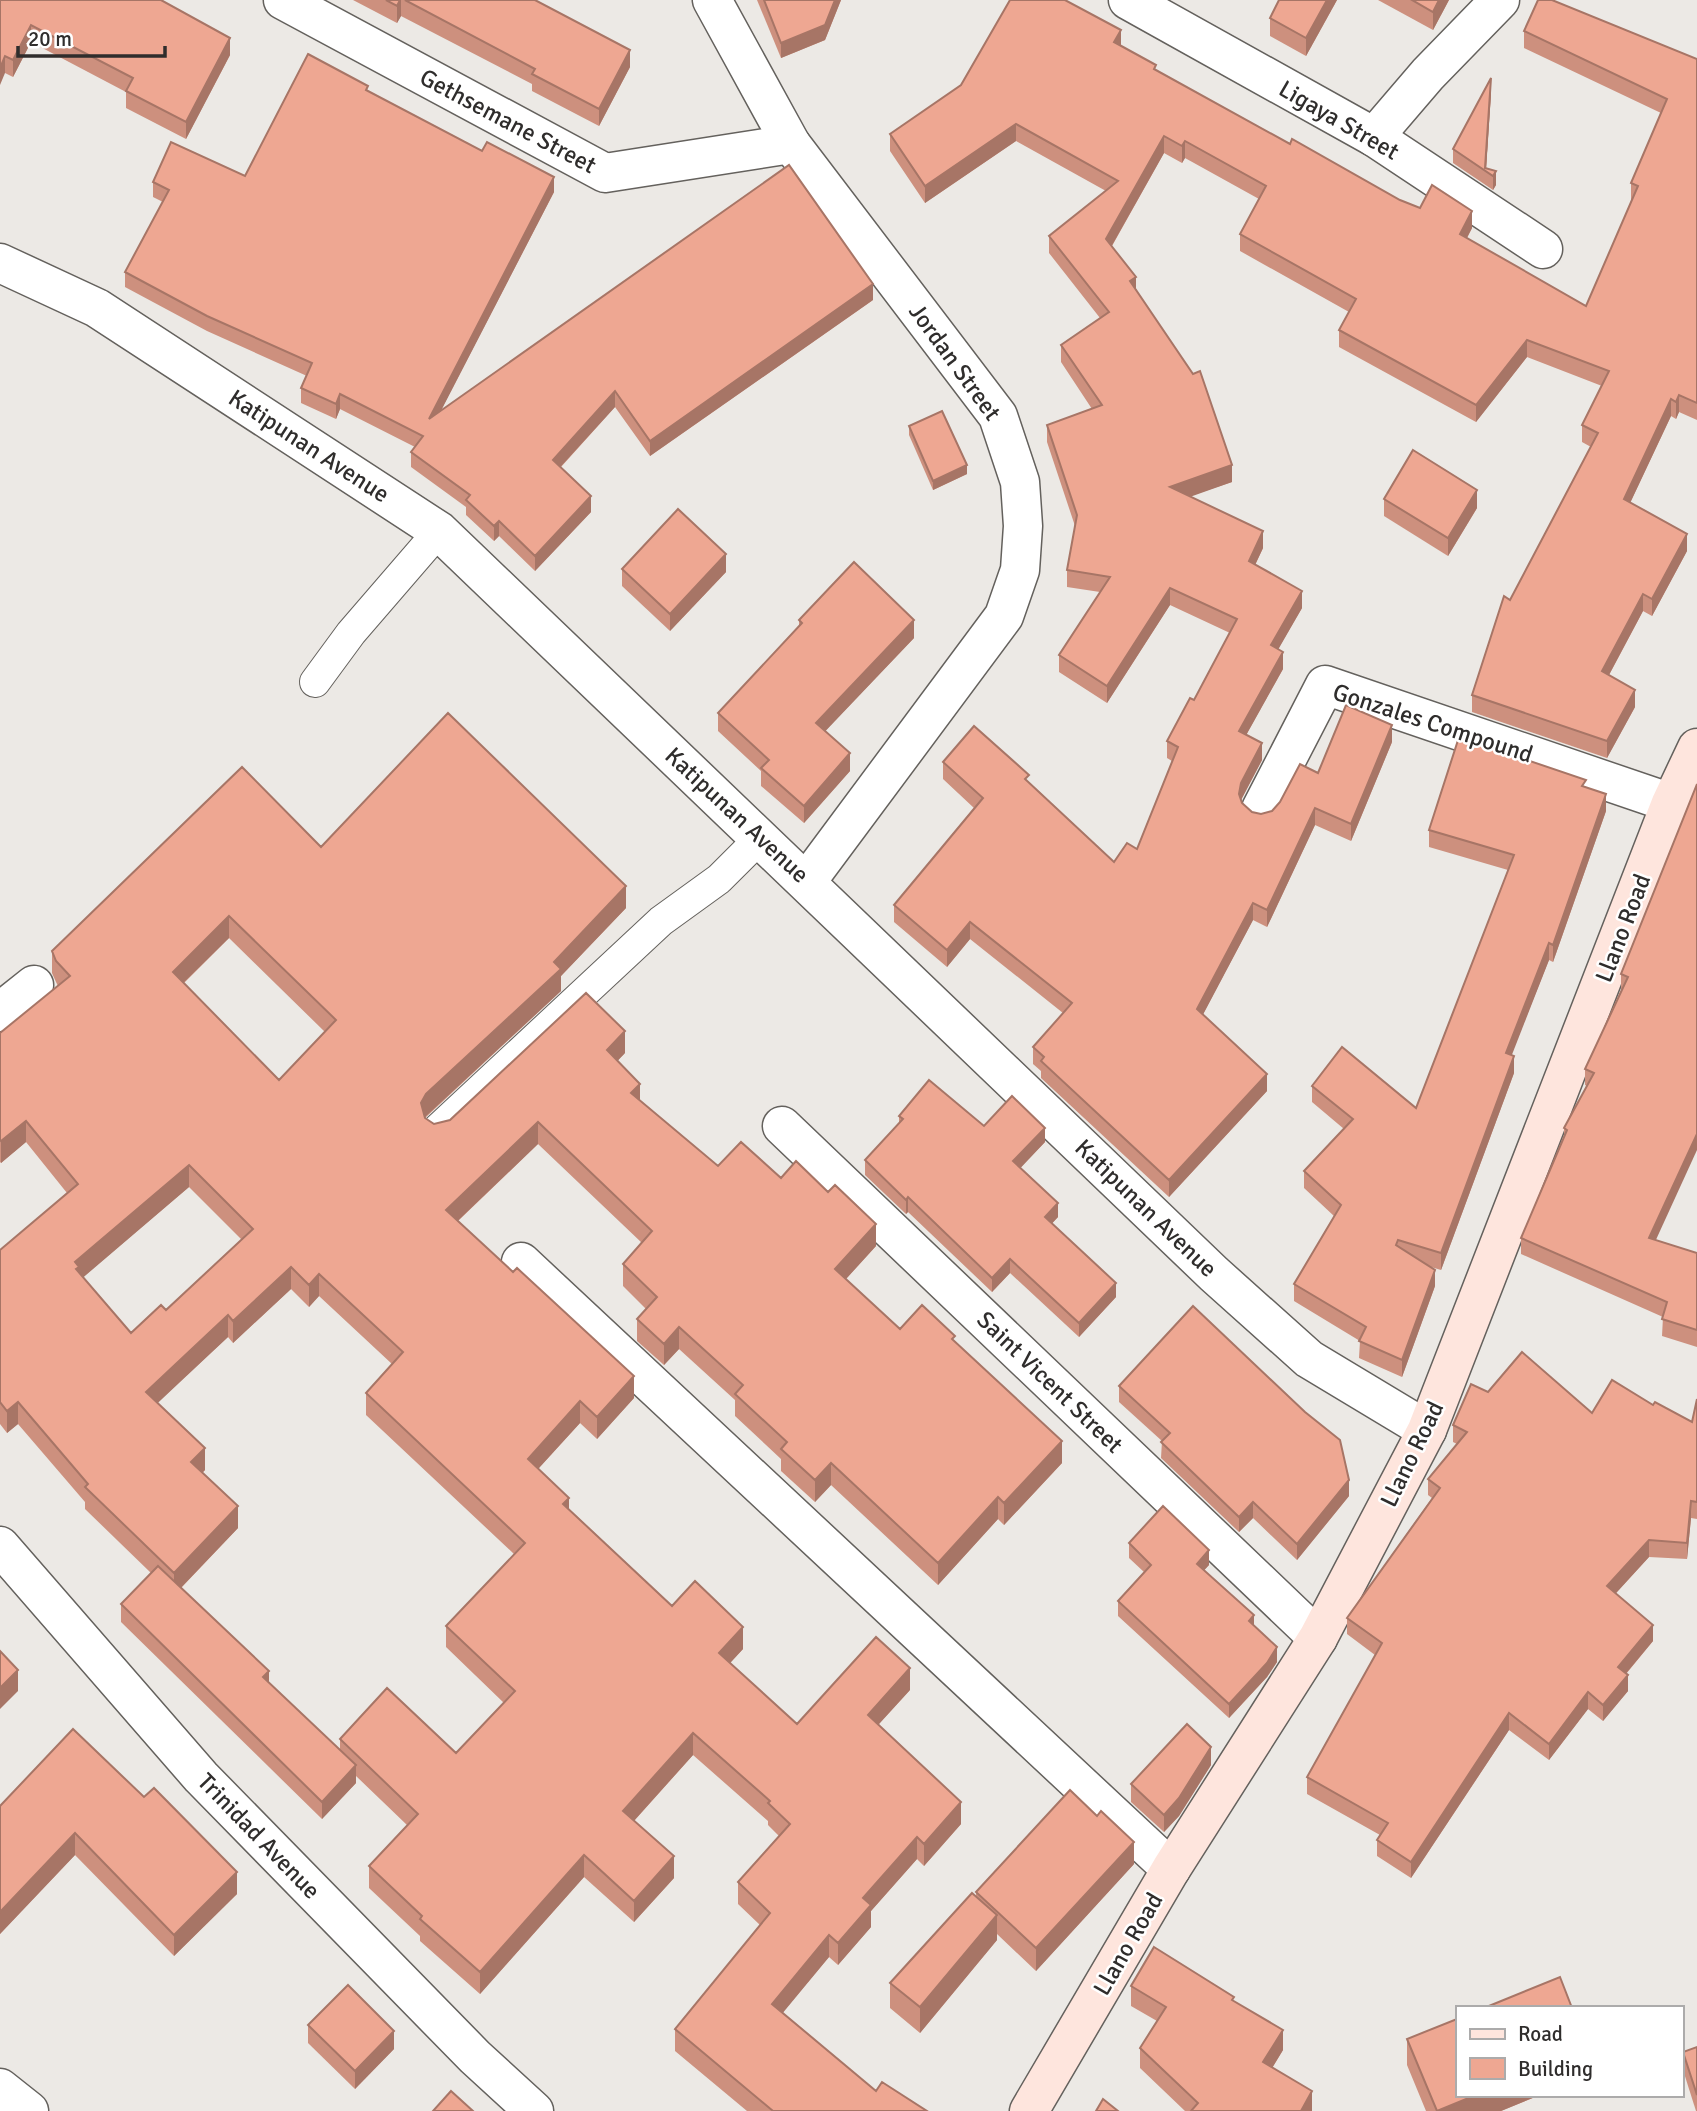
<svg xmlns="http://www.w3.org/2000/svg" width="1697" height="2111" font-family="Signika,sans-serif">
<rect width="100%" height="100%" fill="#ece9e5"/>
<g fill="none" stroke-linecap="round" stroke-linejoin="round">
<g stroke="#64615d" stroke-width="32">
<g id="lane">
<polyline points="315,682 351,633 439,531"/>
<polyline points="438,1129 661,921 719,879 759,839"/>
</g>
</g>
<g stroke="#64615d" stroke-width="41">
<g id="street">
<polyline points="283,0 605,173 791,144"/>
<polyline points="712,0 791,144 998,416 1020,482 1023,526 1020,570 1004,616 807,881"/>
<polyline points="1128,0 1374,137 1543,249"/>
<polyline points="1374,137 1428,74 1500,0"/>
<polyline points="0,263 97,308 439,531 1214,1274 1309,1359 1427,1430"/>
<polyline points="1261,809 1325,685 1671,803"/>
<polyline points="0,1012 34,985"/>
<polyline points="782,1126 1318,1638"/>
<polyline points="521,1262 1171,1869"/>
<polyline points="0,1546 201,1777 475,2057 534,2111"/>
<polyline points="0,2088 29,2111"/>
</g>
</g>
<g stroke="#64615d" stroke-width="41">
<polyline id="secondary" points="1029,2111 1171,1869 1318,1638 1427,1430 1671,803 1697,748"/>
</g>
<use href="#lane" stroke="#fff" stroke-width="30"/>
<use href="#street" stroke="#fff" stroke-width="38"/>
<use href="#secondary" stroke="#fee5dd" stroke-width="38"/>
</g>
<g fill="#cd907e" fill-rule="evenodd">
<polygon points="0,0 230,55 186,139 126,108 126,92 31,42 13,77 5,73"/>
<polygon points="353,0 535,0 630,67 599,126 532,91 532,84 401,16 397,23"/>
<polygon points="757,0 841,0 825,40 781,58"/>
<polygon points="1279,0 1337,0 1306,56 1270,36 1270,18"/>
<polygon points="1378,0 1449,0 1433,30"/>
<polygon points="1524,31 1697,59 1697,420 1679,412 1676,419 1671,416 1630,503 1687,551 1652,616 1643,611 1609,675 1635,707 1607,758 1472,712 1472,695 1510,600 1591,447 1582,442 1582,425 1602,386 1527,357 1476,422 1339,347 1339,330 1349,312 1240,251 1240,234 1259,199 1185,158 1182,163 1164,153 1112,246 1136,289 1232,482 1190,496 1263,548 1255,565 1302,608 1278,649 1283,669 1246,735 1262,760 1241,800 1242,803 1252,812 1261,814 1272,811 1318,773 1392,742 1351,841 1315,825 1267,927 1253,920 1203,1014 1267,1091 1169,1197 1041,1078 1041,1071 1033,1064 1033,1047 1063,1013 970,939 947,967 894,922 894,905 974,808 943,779 943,762 1029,782 1114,862 1137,849 1172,761 1167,758 1167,741 1194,700 1230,633 1170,605 1107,703 1059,672 1059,655 1100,592 1067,587 1067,570 1075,526 1047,442 1047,425 1092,409 1061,362 1061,345 1100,318 1049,253 1049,236 1106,191 1016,141 925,203 890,151 890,134 1121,46 1156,70 1290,144 1400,200 1472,228 1467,238 1586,306 1632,201 1631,200 1631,183 1661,113 1524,48"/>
<polygon points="368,91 554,192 441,410 873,300 650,456 615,407 561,467 591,512 535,571 499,536 494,541 466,515 466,507 411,467 411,452 415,447 340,409 336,419 301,403 301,388 307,376 207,331 125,287 125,272 163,202 153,197 153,182 245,176"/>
<polygon points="1491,93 1486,168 1496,171 1496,185 1493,190 1453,163 1453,149"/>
<polygon points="909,426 967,474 933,490 909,435"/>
<polygon points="1384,499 1477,508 1448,556 1384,516"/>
<polygon points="622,569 726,572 670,631 622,586"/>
<polygon points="799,620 914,638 825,731 850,771 804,823 761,786 761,771 718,731 718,713 799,626"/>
<polygon points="1697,784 1656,1240 1697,1253 1697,1347 1662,1336 1663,1317 1521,1254 1521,1238 1564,1137 1564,1128 1587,1086 1585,1085 1585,1069 1621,990 1621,974"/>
<polygon points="1586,787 1606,811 1553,962 1549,960 1511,1055 1514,1073 1441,1270 1431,1267 1435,1286 1402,1377 1359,1358 1360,1341 1294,1301 1294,1284 1334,1216 1304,1188 1304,1171 1344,1129 1312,1102 1312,1086 1416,1108 1508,870 1429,847 1429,830"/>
<path d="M321,847l305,61 -65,68v15l-136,127 9,6 16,-4 175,-67 -8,8 23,40 78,65 63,12 95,68 -30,33 54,50 55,12 107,122 -58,62 -6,-6 -60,66 -107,-100 -16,17 -34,-31v-12l-46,-43v-16l-56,-51 -15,16 -27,-24v-22l9,-10 -23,-23v-22l19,-21 -104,-99 -80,77 176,177 -37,41 -17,-16 -42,46 31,40 103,97 71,43 -13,14 67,61 113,-34 -32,35 83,99 -37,42 -7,-7 -46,52v16l-33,38 -9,-8 -47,56 94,78 51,20h-180l-72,-60v-22l85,-104 -22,-21v-22l41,-46 -11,-11v-4l-75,-66 -59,66 40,57 -40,44 -50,-45 -104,117 -60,-53v-5l-51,-48v-22l38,-41 -51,-49v7l-34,36 -201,-197v-18l30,-31 -66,-64v-7l-67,-78 -11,9 -7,-9v-174l67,-57 -41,-51 -25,21 -1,-1v-129l58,-47 -2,-4 -4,-9v-22zM229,938l96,94 -46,48 -95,-97zM189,1187l53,53 -76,70 -35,23 -48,-56zM291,1289l18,18 10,-11 73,68 -26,29v22l148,139 -68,72v21l58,56 -48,50 -116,-14v11l-71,-67 -88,-95 57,-60 -36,-55 3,-3 -48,-67 71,-66 5,6z"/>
<polygon points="899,1116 984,1126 1045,1142 1020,1168 1058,1217 1052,1223 1116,1297 1079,1337 1010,1273 992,1292 908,1212 906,1214 865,1175 865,1160 899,1123"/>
<polygon points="1119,1386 1349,1496 1297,1560 1253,1518 1239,1532 1161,1458 1162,1441 1119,1402"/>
<polygon points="1488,1392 1592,1413 1653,1405 1692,1422 1697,1399 1697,1519 1691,1518 1687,1559 1649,1557 1615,1594 1653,1641 1626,1674 1628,1691 1603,1721 1588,1709 1549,1760 1509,1730 1411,1878 1377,1856 1377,1840 1380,1835 1307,1794 1307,1777 1375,1655 1347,1634 1347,1618 1432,1498 1428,1495 1428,1479 1457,1444 1453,1442 1453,1425"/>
<polygon points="1129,1543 1209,1565 1204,1570 1254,1625 1277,1662 1267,1677 1229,1718 1118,1616 1118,1601 1144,1572 1129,1558"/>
<polygon points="1211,1765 1179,1816 1164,1832 1131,1802 1131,1784"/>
<polygon points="0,1806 237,1894 174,1956 75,1855 0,1934"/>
<polygon points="1134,1864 1036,1971 997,1934 997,1940 920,2033 890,2008 890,1983 976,1897 976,1892"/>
<polygon points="1131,1986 1234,2001 1283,2050 1272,2068 1312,2111 1185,2111 1140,2068 1140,2048 1157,2021 1131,2006"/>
<polygon points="308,2025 394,2049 355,2089 308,2043"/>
<polygon points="1407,2039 1457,2095 1540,2095 1501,2111 1426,2111 1407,2065"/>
<polygon points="1697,2047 1697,2111 1696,2111 1683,2070 1683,2052"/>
</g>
<g fill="#a77566">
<polygon points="400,0 401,0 401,16 397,23 397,6"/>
<polygon points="835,0 841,0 825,40 781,58 781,43"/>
<polygon points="1327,0 1337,0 1306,56 1306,38"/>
<polygon points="1439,0 1449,0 1433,30 1433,12"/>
<polygon points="31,25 31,42 13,77 13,60"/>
<polygon points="1121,30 1121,47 1114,42"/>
<polygon points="230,38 230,55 186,139 186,122"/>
<polygon points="630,50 630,67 599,126 599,109"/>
<polygon points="5,56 5,73 0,85 0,68"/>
<polygon points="1491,78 1491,93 1486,171 1485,170"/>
<polygon points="1016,124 1016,141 925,203 925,186"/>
<polygon points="1164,136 1164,153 1106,256 1106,239"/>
<polygon points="1185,141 1185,158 1182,163 1182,146"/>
<polygon points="1496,171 1496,185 1493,190 1493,176"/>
<polygon points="554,177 554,192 429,434 429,419"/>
<polygon points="1472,211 1472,228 1460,251 1460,234"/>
<polygon points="1136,277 1136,294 1130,281"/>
<polygon points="873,284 873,300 650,456 650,441"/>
<polygon points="1527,340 1527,357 1476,422 1476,405"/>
<polygon points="615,391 615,407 553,475 553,460"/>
<polygon points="340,394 340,409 336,419 336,404"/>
<polygon points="1679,395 1679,412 1676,419 1676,402"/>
<polygon points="1671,399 1671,416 1624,516 1624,499"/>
<polygon points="967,465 967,474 933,490 933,481"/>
<polygon points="1232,465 1232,482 1170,504 1170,487"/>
<polygon points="1477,490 1477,508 1448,556 1448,538"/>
<polygon points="591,496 591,512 535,571 535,556"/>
<polygon points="499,521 499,536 494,541 494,526"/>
<polygon points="1263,531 1263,548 1249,578 1249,561"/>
<polygon points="1687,534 1687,551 1652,616 1652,599"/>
<polygon points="726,554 726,572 670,631 670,614"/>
<polygon points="1170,588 1170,605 1107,703 1107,686"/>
<polygon points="1302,591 1302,608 1271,662 1271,645"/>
<polygon points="1643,594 1643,611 1602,688 1602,671"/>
<polygon points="914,620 914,638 816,741 816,723"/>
<polygon points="1283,652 1283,669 1239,748 1239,731"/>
<polygon points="1635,690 1635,707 1607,758 1607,741"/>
<polygon points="1392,725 1392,742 1351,841 1351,824"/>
<polygon points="1262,743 1262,760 1241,800 1239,794 1241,783"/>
<polygon points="850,753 850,771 804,823 804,806"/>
<polygon points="1606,794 1606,811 1553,962 1553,945"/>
<polygon points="1315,808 1315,825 1267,927 1267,910"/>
<polygon points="626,886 626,908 561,976 561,991 426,1116 421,1125 421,1103 426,1094"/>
<polygon points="1253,903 1253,920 1197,1026 1197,1009"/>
<polygon points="229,916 229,938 173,993 173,972"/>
<polygon points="970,922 970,939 947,967 947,950"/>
<polygon points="1549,943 1549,960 1506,1070 1506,1053"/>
<polygon points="625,1031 625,1053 607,1072 607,1050"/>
<polygon points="1514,1056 1514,1073 1441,1270 1441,1253"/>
<polygon points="1267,1074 1267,1091 1169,1197 1169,1180"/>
<polygon points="640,1084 640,1106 631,1093"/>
<polygon points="26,1121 26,1142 1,1163 1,1141"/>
<polygon points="538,1122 538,1144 446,1232 446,1210"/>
<polygon points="1045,1128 1045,1142 1013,1176 1013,1161"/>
<polygon points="1697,1134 1697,1150 1649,1255 1649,1238"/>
<polygon points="189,1165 189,1187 79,1281 75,1262"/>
<polygon points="908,1197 908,1212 906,1214 906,1200"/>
<polygon points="1058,1203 1058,1217 1045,1231 1045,1217"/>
<polygon points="876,1224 876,1246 835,1291 835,1269"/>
<polygon points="1010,1259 1010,1273 992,1292 992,1278"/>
<polygon points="291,1267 291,1289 233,1343 233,1321"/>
<polygon points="1435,1270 1435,1286 1402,1377 1402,1360"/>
<polygon points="319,1274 319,1296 309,1307 309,1285"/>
<polygon points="1116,1283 1116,1297 1079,1337 1079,1323"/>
<polygon points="228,1315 228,1337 146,1414 146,1392"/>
<polygon points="679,1327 679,1349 664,1365 664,1344"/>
<polygon points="634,1376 634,1398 597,1439 597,1417"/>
<polygon points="580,1401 580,1423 528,1480 528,1459"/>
<polygon points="18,1402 18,1424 7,1433 7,1411"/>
<polygon points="1062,1441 1062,1463 1004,1525 1004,1503"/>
<polygon points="205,1448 205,1470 191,1484 191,1462"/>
<polygon points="831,1463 831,1485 815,1502 815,1480"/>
<polygon points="1349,1480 1349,1496 1297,1560 1297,1544"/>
<polygon points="998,1497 998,1519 938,1585 938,1563"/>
<polygon points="569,1498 569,1520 563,1504"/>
<polygon points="1691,1501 1691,1518 1687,1559 1687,1543"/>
<polygon points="1253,1502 1253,1518 1239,1532 1239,1517"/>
<polygon points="238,1506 238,1528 174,1595 174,1573"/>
<polygon points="1649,1540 1649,1557 1607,1603 1607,1586"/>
<polygon points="1209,1550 1209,1565 1197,1578 1197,1564"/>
<polygon points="1254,1615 1254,1630 1249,1621"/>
<polygon points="1653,1625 1653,1641 1618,1683 1618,1667"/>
<polygon points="743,1627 743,1649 719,1675 719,1653"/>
<polygon points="1277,1647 1277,1662 1267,1677 1229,1718 1229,1704"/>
<polygon points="910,1668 910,1690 868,1736 868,1715"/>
<polygon points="18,1670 18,1691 0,1709 0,1688"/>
<polygon points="269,1671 269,1689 263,1677"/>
<polygon points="1628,1675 1628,1691 1603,1721 1603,1705"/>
<polygon points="1588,1692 1588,1709 1549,1760 1549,1744"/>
<polygon points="1509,1713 1509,1730 1411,1878 1411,1862"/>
<polygon points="693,1733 693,1755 623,1833 623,1811"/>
<polygon points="1211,1747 1211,1765 1179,1816 1164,1832 1164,1815"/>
<polygon points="356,1765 356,1783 322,1819 322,1802"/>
<polygon points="961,1802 961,1824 924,1866 924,1844"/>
<polygon points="75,1833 75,1855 0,1934 0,1912"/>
<polygon points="917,1837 917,1859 871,1911 871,1927 838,1965 838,1943 863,1898"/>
<polygon points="1134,1842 1134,1864 1036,1971 1036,1948"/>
<polygon points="584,1855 584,1877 480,1994 480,1972"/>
<polygon points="674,1856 674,1878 634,1922 634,1901"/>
<polygon points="237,1872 237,1894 174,1956 174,1935"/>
<polygon points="997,1915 997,1940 920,2033 920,2007"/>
<polygon points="829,1935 829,1957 772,2026 772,2004"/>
<polygon points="1283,2030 1283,2050 1263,2083 1263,2062"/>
<polygon points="394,2031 394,2049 355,2089 355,2071"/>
<polygon points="1312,2091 1312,2111 1301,2111"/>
<polygon points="1476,2095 1540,2095 1501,2111 1437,2111"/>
</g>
<g fill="#eea792" stroke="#a77566" stroke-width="2" fill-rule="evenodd">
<polygon points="0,0 161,0 230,38 186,122 126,91 133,78 31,25 13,60 5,56 0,68"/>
<polygon points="386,0 400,0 397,6"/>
<polygon points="405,0 535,0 630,50 599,109 532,74 535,69"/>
<polygon points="764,0 835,0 825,25 781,43"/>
<polygon points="1010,0 1065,0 1121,30 1114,42 1156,65 1154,69 1290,144 1292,139 1400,200 1420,208 1432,185 1472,211 1460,234 1586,306 1638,186 1631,183 1667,99 1524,31 1538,0 1552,0 1697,59 1697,403 1679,395 1676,402 1671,399 1624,499 1687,534 1652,599 1643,594 1602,671 1635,690 1607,741 1472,695 1504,596 1510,600 1598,433 1582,425 1609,371 1527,340 1476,405 1339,330 1356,299 1240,234 1266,186 1185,141 1182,146 1164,136 1106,239 1136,277 1130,281 1193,374 1200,371 1232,465 1170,487 1263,531 1249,561 1302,591 1271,645 1283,652 1239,731 1262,743 1241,783 1239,794 1242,803 1252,812 1261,814 1272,811 1280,802 1300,764 1318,773 1346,705 1392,725 1351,824 1315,808 1267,910 1253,903 1197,1009 1267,1074 1169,1180 1041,1061 1044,1057 1033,1047 1072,1003 970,922 947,950 894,905 983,798 943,762 974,726 1029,775 1025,779 1114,862 1127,843 1137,849 1178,747 1167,741 1190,698 1194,700 1237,619 1170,588 1107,686 1059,655 1110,577 1067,570 1077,515 1047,425 1102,405 1061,345 1109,312 1049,236 1118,181 1016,124 925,186 890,134 961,85"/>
<polygon points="1279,0 1327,0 1306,38 1270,18"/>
<polygon points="1412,0 1439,0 1433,12"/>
<polygon points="308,54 368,86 366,90 482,151 487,142 554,177 429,419 789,165 873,284 650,441 615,391 553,460 591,496 535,556 499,521 494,526 466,500 470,495 411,452 423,436 340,394 336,404 301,388 312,363 207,316 125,272 169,190 153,182 171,142 245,176"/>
<polygon points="1491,78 1485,168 1496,171 1493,176 1453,149"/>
<polygon points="942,411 967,465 933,481 909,426"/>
<polygon points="1413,450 1477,490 1448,538 1384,499"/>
<polygon points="678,509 726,554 670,614 622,569"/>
<polygon points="854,562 914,620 816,723 850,753 804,806 761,768 769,760 718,713 802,623 799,620"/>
<path d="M448,713l178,173 -72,76 7,7 -135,125 -5,9 4,15 9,6 16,-4 136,-127 39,38 -18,19 33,34 -9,9 87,73 23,-24 40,36 15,-17 32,31 7,-7 41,39 -41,45 65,60 22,-24 33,31 -3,3 110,102 -58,62 -6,-6 -60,66 -107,-100 -16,17 -34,-31 6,-7 -52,-48 8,-9 -64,-58 -15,17 -27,-25 20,-22 -34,-33 29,-33 -114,-109 -92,88 67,62 4,-4 117,108 -37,41 -17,-16 -52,58 41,39 -6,6 109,102 23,-25 48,46 -24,26 78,71 79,-87 34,31 -42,47 93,87 -37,42 -7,-7 -54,61 8,7 -33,38 -9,-8 -57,69 104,87 6,-9 45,29h-154l-98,-82 95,-116 -32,-31 52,-58 -22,-21 2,-2 -77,-68 -70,78 51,45 -40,45 -50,-46 -104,117 -60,-53 2,-3 -53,-50 49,-52 -78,-75 47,-51 69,65 59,-62 -69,-65 79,-83 -159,-150 37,-41 -84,-78 -10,11 -18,-18 -58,54 -5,-6 -82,77 59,56 -14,14 47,44 -64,67 -89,-86 3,-3 -70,-82 -11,9 -7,-9v-152l78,-66 -52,-63 -25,20 -1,-1v-107l70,-57 -14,-15 -4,-10 190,-184 79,80zM229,916l107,104 -57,60 -106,-108zM189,1165l64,64 -87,81 -5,-5 -30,28 -55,-64 3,-2 -4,-5z"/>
<polygon points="1459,737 1586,780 1582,786 1606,794 1553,945 1549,943 1506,1053 1514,1056 1441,1253 1398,1240 1396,1245 1435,1270 1402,1360 1359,1341 1366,1327 1294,1284 1341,1205 1304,1171 1353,1119 1312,1086 1342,1047 1416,1108 1514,855 1429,830"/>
<polygon points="1697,784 1697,1134 1649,1238 1697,1253 1697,1330 1662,1319 1667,1302 1521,1238 1567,1130 1564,1128 1594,1073 1585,1069 1628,977 1621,974"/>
<polygon points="929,1080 984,1126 1012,1096 1045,1128 1013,1161 1058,1203 1045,1217 1116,1283 1079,1323 1010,1259 992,1278 908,1197 906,1200 865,1160 903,1119 899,1116"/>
<polygon points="1193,1306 1305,1412 1340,1440 1349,1480 1297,1544 1253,1502 1239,1517 1161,1442 1170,1433 1119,1386"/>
<polygon points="1522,1352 1592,1413 1612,1380 1653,1405 1655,1402 1692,1422 1697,1399 1697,1502 1691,1501 1687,1543 1649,1540 1607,1586 1653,1625 1618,1667 1628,1675 1603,1705 1588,1692 1549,1744 1509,1713 1411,1862 1377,1840 1388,1823 1307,1777 1382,1643 1347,1618 1440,1488 1428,1479 1467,1432 1453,1425 1471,1384 1488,1392"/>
<polygon points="1163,1506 1209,1550 1197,1564 1254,1615 1249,1621 1277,1647 1267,1663 1229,1704 1118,1601 1151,1565 1129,1543"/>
<polygon points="158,1566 269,1671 263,1677 356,1765 322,1802 121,1604"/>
<polygon points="0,1651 18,1670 0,1688"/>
<polygon points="1187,1724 1211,1747 1179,1798 1164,1815 1131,1784"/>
<polygon points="73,1729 144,1797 154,1788 237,1872 174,1935 75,1833 0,1912 0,1806"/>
<polygon points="1070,1790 1097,1816 1101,1811 1134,1842 1036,1948 976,1892"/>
<polygon points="972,1893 997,1915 920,2007 890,1983"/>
<polygon points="1154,1947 1234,1997 1232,2000 1283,2030 1263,2062 1312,2091 1301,2111 1191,2111 1198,2103 1140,2048 1166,2007 1131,1986"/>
<polygon points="1560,1977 1572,2008 1484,2008"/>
<polygon points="348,1985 394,2031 355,2071 308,2025"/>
<polygon points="1457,2019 1457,2095 1476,2095 1437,2111 1407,2039"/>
<polygon points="1697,2047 1697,2095 1683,2052"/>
<polygon points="451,2091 473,2111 433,2111"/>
<polygon points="1103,2099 1118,2111 1096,2111"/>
</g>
<g text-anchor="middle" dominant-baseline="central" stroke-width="5" stroke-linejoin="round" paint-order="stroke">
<g font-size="24" fill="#2f2d2c" stroke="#fff">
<text transform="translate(1339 120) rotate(30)">Ligaya Street</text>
<text transform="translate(508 121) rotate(28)">Gethsemane Street</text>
<text transform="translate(955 362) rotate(54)">Jordan Street</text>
<text transform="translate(309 446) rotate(33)">Katipunan Avenue</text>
<text transform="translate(1433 723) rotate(18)">Gonzales Compound</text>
<text transform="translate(737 815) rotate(43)">Katipunan Avenue</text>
<text transform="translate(1623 928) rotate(-69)">Llano Road</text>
<text transform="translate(1146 1208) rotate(44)">Katipunan Avenue</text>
<text transform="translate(1050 1382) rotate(44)">Saint Vicent Street</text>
<text transform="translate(1412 1454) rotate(-64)">Llano Road</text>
<text transform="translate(259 1836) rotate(46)">Trinidad Avenue</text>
<text transform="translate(1128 1944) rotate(-60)">Llano Road</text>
</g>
</g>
<rect x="1456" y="2006" width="228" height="91" fill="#ffffff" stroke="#acabab" stroke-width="2"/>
<rect x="1470" y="2029" width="35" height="10" fill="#fee5dd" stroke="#acabab" stroke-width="2"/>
<text x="1518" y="2041" font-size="21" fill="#2f2d2c">Road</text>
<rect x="1470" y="2058" width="35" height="21" fill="#eea792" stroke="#acabab" stroke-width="2"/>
<text x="1518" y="2076" font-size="21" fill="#2f2d2c">Building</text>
<path d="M18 46v10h147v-10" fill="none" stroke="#2f2d2c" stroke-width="3.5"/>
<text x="28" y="46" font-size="21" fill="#2f2d2c" stroke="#ffffff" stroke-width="5" paint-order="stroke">20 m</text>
</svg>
